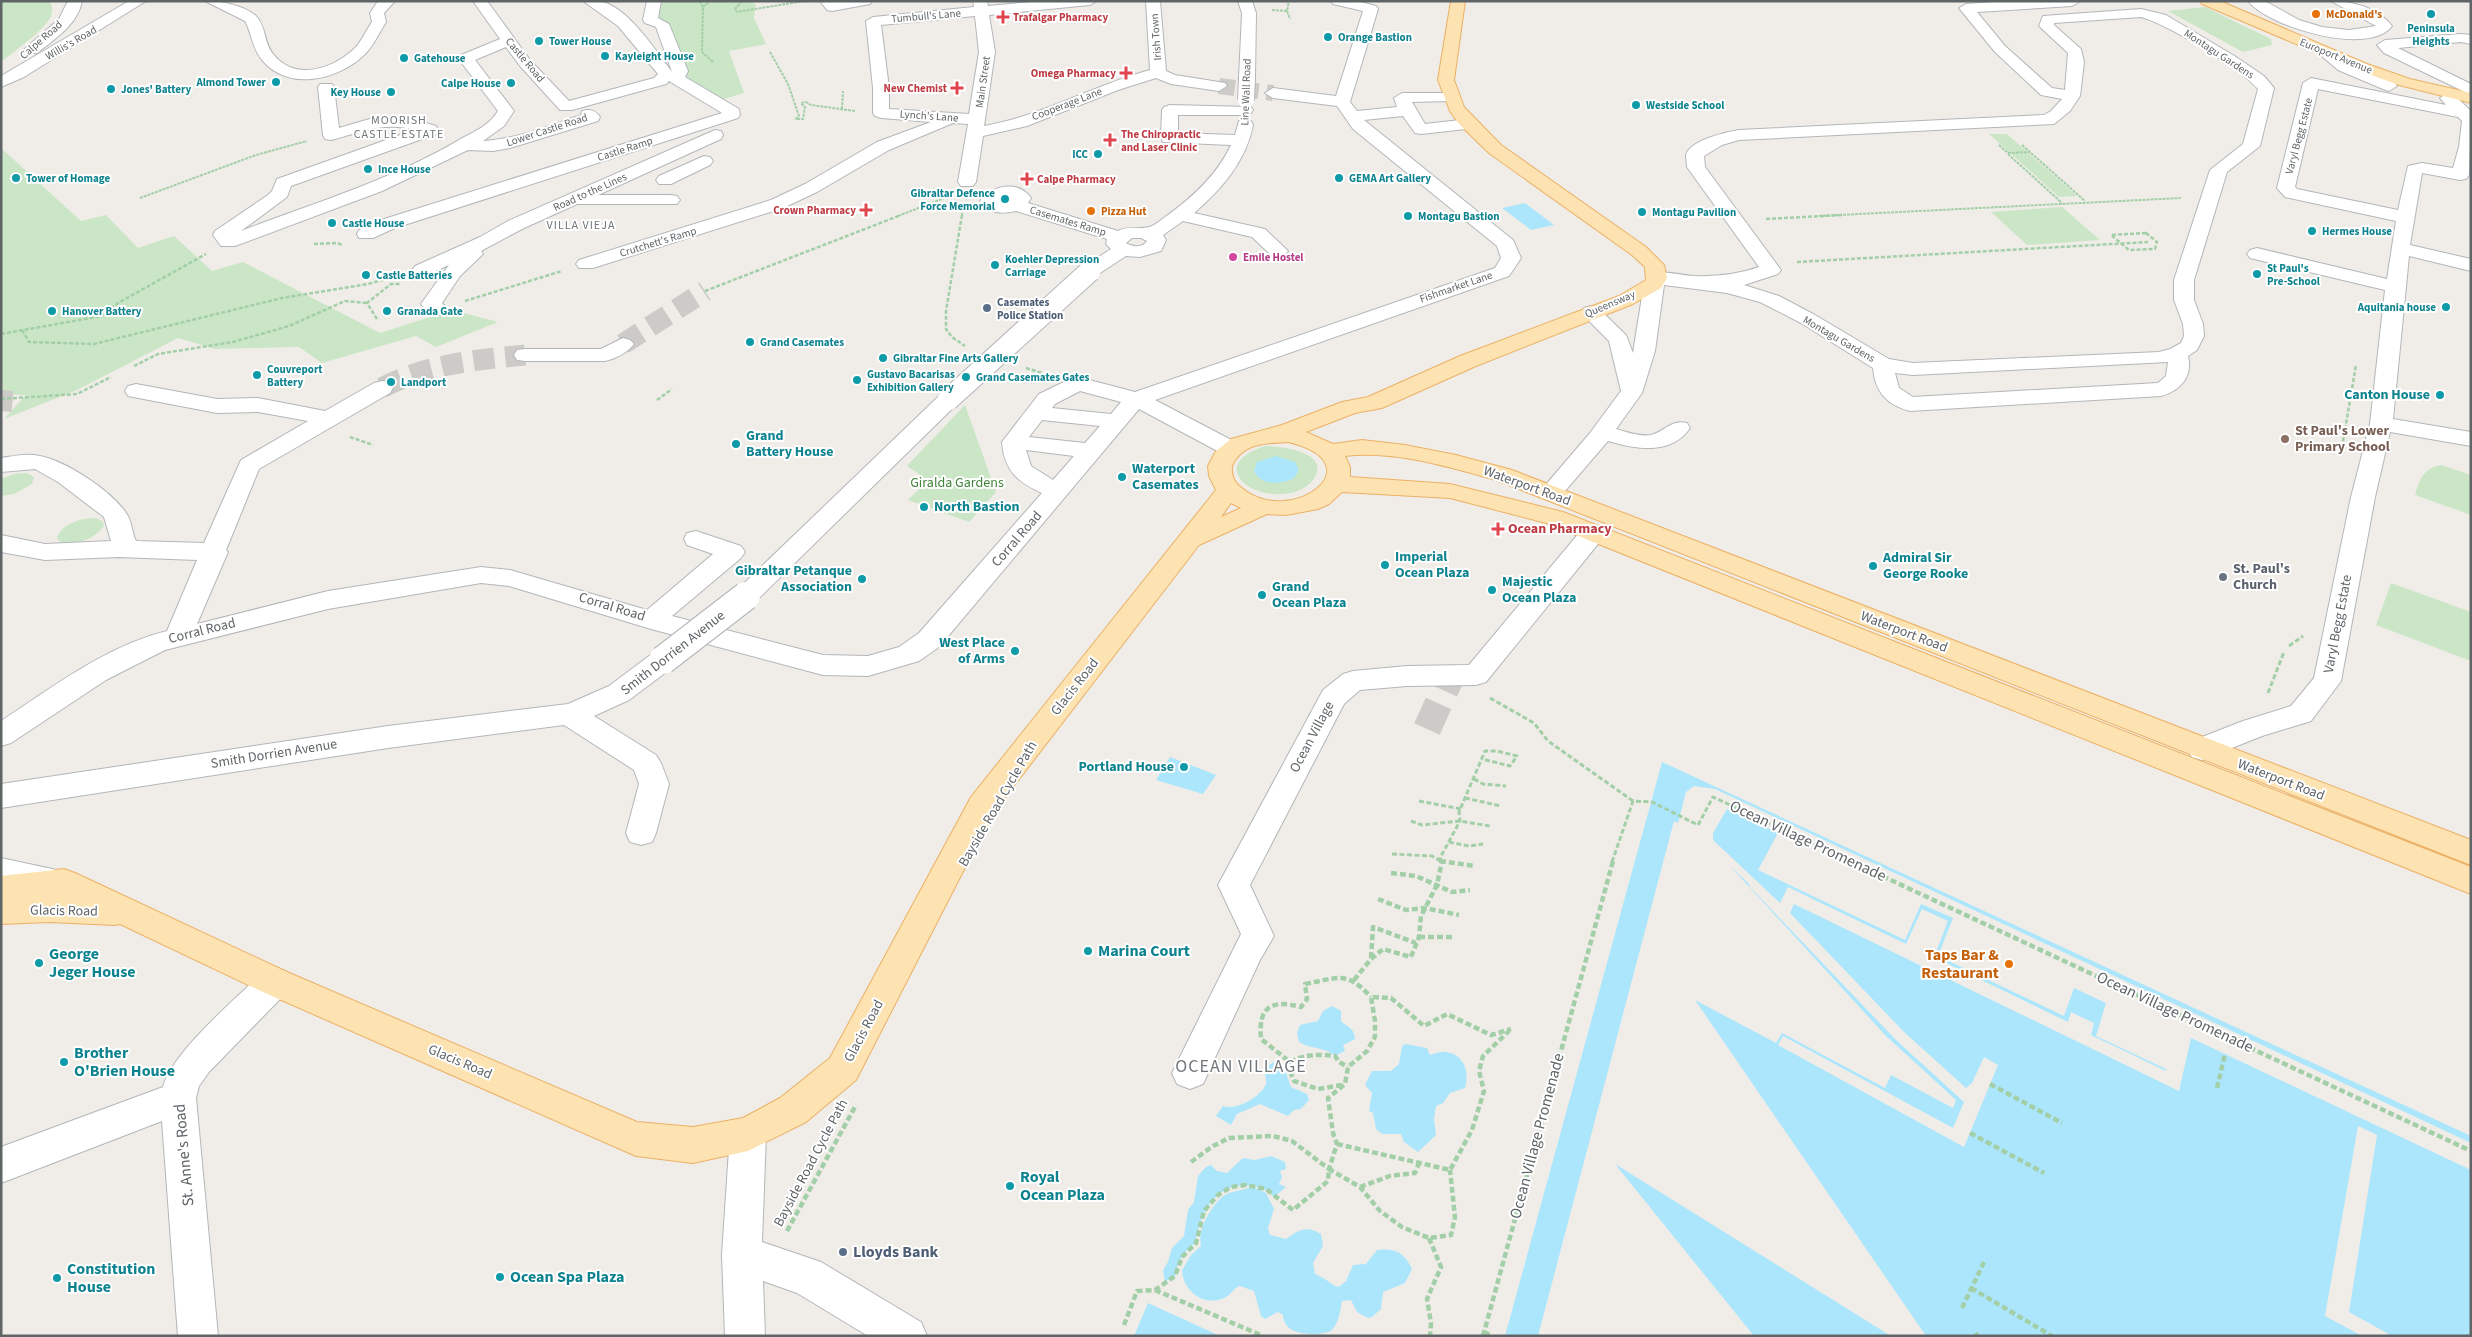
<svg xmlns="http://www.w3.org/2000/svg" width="2472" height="1337" font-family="'Source Sans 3',sans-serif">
<rect width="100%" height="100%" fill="#f0ede8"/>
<g fill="#cbe6c6">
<path d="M1,1h49c2,4 3,11 1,15 -5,13 -38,36 -50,46z"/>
<polygon points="662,1 752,1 756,5 754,18 766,44 729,51 744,93 717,101 686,82 664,21 657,18"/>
<polygon points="2205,7 2271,39 2272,45 2243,52 2168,11"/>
<polygon points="1989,134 2007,134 2077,196 2059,197"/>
<polygon points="1,148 81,221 106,215 138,248 174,236 212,271 243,262 380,333 452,310 498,322 436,347 416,336 322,363 299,347 215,349 178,338 77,390 4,419 26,395 1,394"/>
<polygon points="2062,207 2100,240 2027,245 1991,212"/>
<polygon points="965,405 996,492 969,522 908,500 924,484 919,479 919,474 907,466"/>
<path d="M1265,446c16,0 68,6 48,34 -14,19 -54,18 -70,2 -18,-18 6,-31 22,-36z"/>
<path d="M2441,465l30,10v40l-56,-20c4,-15 9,-27 26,-30z"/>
<polygon points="27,473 34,477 32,484 14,494 1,496 1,479 14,474"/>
<path d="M96,518l7,4 1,4c-9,13 -30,21 -45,15l-2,-3c5,-15 25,-20 39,-20z"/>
<polygon points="2391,583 2471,612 2471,661 2376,625"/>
</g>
<g fill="#ace6fc">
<polygon points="1525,203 1554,225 1531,230 1502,208"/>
<path d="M1276,456l19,6 4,8 -5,8c-14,7 -32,8 -40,-7l3,-9z"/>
<polygon points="1170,757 1216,775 1203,794 1156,780"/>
<polygon points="1662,762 2471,1136 2471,1336 1505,1336"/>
<path d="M1332,1006l9,5v10c7,7 13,6 14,18l-12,6 2,6 -10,5c-11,-9 -24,-7 -36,-14l-2,-9 3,-8 18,-4 5,-10z"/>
<path d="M1406,1044l21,4 3,7c4,-1 11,-4 15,-3 19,1 25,21 20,36l-15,5 -7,10 -7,3 -2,13 2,16 -18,17 -14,-10 -3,-8h-19l-6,-5 -3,-16 -4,-2 3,-18 -7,-8 7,-14h19l8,-7 3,-18z"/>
<path d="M1274,1062l10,5 7,20 16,7 2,6 -8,9 -7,1 -6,6 -28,-12 -23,10 -6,11 -15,-9 7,-10c13,5 38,-9 43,-22 1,-4 -2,-12 -2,-16z"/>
<path d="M1271,1156l14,6 1,7 -6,2 2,6 -3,7 7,3 -12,10c-8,-8 -12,-9 -23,-11 -35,-5 -52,28 -55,57 -13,8 -18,19 -21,33l-10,6 -2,-12 5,-8 4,-14 12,-12 4,-26 6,-8 4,-26 8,-9 5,-2 6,6 10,2 16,-15 12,2z"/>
<path d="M1253,1187l13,6 8,16 -6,19 2,7 16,4c13,-9 19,-14 35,-5l2,12 -10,17 2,11c10,3 17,12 24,13l7,-6 7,-16 13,-1 11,-14c18,-2 27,2 35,19l-7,14 -22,9 -2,17 -9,8 -4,1 -11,-6 -6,-12 -9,1c-2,10 -3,22 -11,30 -15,6 -48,5 -48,-16l-5,-3 -13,7 -4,-3 -7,-25 -14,-5c-7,2 -9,9 -16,12 -21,9 -41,-7 -42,-28l9,-15 10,-9c-4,-16 9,-38 21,-49 7,-6 22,-7 31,-10z"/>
<polygon points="1148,1303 1220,1336 1134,1336"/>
</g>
<g fill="#f0ede8" fill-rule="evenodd">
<path d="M1694,786l21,3 756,354v27l-280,-132 -12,53 -385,-187 -4,9 114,119 62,56 6,-5 12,-26 14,8 -34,82 -186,-102 5,-9 170,92 11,-26 -68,-62 -147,-154 1,-1 -20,-19 156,170 70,64 -3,8 -62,-33 -6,13 -103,-55 -6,10 -81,-43 231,336h-35l-276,-172 139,172h-216l136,-515 4,2 8,-31zM1727,809l51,24 -20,37 147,70 16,-36 32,14 -15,38 126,60 10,-28 32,15 -10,33 70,33v2l-75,-36 3,-12 -17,-8 -6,-3 -3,10 -134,-65 14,-36 -26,-12 -16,35 -118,-57 -8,16 -67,-63v-7z"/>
<polygon points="2358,1126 2377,1135 2349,1312 2392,1336 2362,1336 2325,1316"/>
</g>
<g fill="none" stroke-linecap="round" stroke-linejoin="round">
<polyline stroke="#cccbc8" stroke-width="16" stroke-dasharray="16 8" stroke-linecap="butt" points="1219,86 1273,93"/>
<g stroke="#cccbc8" stroke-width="21" stroke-dasharray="21 11" stroke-linecap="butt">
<polyline points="623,344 705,291"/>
<path d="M382,388c45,-24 93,-28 143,-33"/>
<polyline points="1,411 4,379"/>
</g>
<polyline stroke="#cccbc8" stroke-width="28" stroke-dasharray="28 14" stroke-linecap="butt" points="1427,729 1451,676"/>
<g stroke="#b3b6b9" stroke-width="2">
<g id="minor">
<path d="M68,1h14c-4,23 -27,38 -45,52h-10l-3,-3 3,-3 32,-28z"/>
<polygon points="129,1 146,1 24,77 1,87 1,76"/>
<path d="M205,1c15,0 39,4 51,15 10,10 8,27 17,38 22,28 60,15 82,-6 7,-7 11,-18 17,-26l-2,-9 8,-12h17l-11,12 2,9c-7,11 -12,23 -21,32 -26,26 -77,38 -103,6 -10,-12 -10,-26 -17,-39z"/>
<path d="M473,1h14l43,59 39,41 85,-23 4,-4 -40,-48 -35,-25c6,0 14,-1 20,1 26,7 53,49 69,70l-16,-45 -11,-4 -2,-3 4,-19h14l-3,17 11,6 19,47 -3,6 54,32 1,6 -2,3 -343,110 -22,10h-14l-2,-4 2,-4 22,-10 341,-107 -53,-32 -3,3 -94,26h-12l-40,-44 -14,-19 -31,13 39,51 -10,15 -21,15c34,-2 66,-15 98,-26l1,-4c8,-2 13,-1 18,6l-2,4 -88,27 -17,3 -25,-1 -86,41 -147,55h-14l-8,-11 2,-4 53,-36 4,-4 5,-12 137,-49c-28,-9 -56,3 -83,10l-6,-1 -2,-4 -5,-48 2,-3h12l2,3 5,41 34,-10 30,-2 33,10 2,4 -2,4 -145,52 -4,11 -46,34c73,-28 150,-51 218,-91 14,-8 30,-14 39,-29l-40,-53 3,-3 39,-16z"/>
<polygon points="820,1 872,1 870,4 832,11 827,10"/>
<path d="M973,1h14l1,5 53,-5h56l-7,4 -101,10 6,37 -11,74c58,-10 110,-41 166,-56l-4,-69h14l6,70 9,4 50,8 2,3 -8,5 -48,-7 -15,-6 -38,12 -91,36 -44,10 -7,46 -3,4h-12l-3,-4 10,-58 -15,-1 -64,27 -72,42 -34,16 -190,60h-14l-3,-4 3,-4 192,-60 34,-16 72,-42 54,-20 -50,-4 -6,-2 -2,-3v-25l-7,-67 7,-4 101,-10zM975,16l4,36 -10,62 -80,-5v-21l-8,-63z"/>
<polygon points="1238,1 1252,1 1256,13 1255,78 1247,83 1239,78 1242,13"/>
<path d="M1331,1h26l19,5 2,3 -28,93 7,9 40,-4 -3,-9 8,-5h54l2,3 -2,3 -6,2 -38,1 13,22 44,-5 6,1 2,4 -2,4 -54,6 -6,-1 -12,-17 -39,4 149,120 8,18 -12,18 -354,124 84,44 4,5 -4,5 -8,2 -8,-2 -84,-45 -200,238 -20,14 -51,15 -45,-1 -172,-46 -142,-43 -28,-3 -153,26 -163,41 -59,30 -95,63 -10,3v-25c52,-34 105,-75 166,-90l30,-71 -78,-3 -74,3 -44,-8v-17l44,9 66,-3 -7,-24 -46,-35 -23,-13 -34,3v-14c13,-2 26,-5 39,-2 26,5 74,36 88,60 4,8 4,17 8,25l68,2 37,-83 67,-39 -50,-9 -41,1 -89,-17 -3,-5 3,-5 8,-2 81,15 41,-1 67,13 49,-28 8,-2 8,2 3,5 -3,5 -131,76 -33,81 2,2 -31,72 131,-33 153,-24 29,3 137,40 66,-56 -26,-9 -3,-6 3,-6 9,-2 45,15 4,6 -4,6 -69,58 151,39 45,1 31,-9 20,-14 123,-140c-25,-11 -38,-23 -40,-51l37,-48 31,-15 8,-2 57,15 360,-124 6,-10 -4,-12 -144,-117 -16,-23 -64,-8 -8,-5 8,-5 63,8 27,-85 -30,-7zM1080,391l41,11 -10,12 -59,-6 3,-4zM1042,420l58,6 -15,17 -56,-6zM1026,450l48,6 -21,24 -22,-14z"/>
<path d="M2009,1l70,1 -7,4 -95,6 28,34 47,42 13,2 3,-37 -29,-27 4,-10 98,-7 25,6 70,42 28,19 10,12 -14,58 -33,26 -33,108v20l9,24 1,12 -7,14 -9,6c5,21 -8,35 -27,40l-251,15c-23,-6 -35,-19 -37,-43l-72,-45 -41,-21 -33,-9 -63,-8 -9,66 -13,42 -26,36c11,3 24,8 35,6 15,-4 20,-16 36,-12l3,5c-19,28 -55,21 -82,13l-49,57 -8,2 -8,-2 -4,-5 4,-5 47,-55 31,-42 -12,-50 -25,-25 -3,-4 3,-4 7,-2 7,2 28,27 7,18 11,-69 6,-10c14,-4 29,1 43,2 22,1 46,-2 66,-9l-72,-100c0,-3 -1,-9 -1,-12 4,-15 40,-23 53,-25l305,-15 7,-4 11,-12 -21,-4 -46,-43 -36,-44 7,-4zM2141,17c26,7 99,51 117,72l-15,55 -33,26 -36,110v20l9,24 1,12 -3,7 -11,6 -11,3 -246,11 -24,-4 -74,-44 -36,-19 -35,-11 34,-11 3,-4 -76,-103 -1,-11 18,-11 17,-5 315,-16 16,-13 10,-15 4,-34 -3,-13 -27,-24v-2zM2168,362l-2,14 -8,7 -245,14 -14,-9 -4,-15 18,2z"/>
<path d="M2248,1h17l34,19 23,7 27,3 27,-4 -45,-25c21,0 48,7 61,25 -22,31 -124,1 -144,-25z"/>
<polygon points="2461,34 2471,35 2471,44 2461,42 2398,48 2471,84 2471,95 2384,53 2377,45 2385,40"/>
<polygon points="2325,47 2330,49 2348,64 2395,83 2397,86 2389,91 2383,89 2338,70 2317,52"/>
<path d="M2311,78l135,27 -6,-7 8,-5 6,2 17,16 -2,64 -3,4 -6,1 -38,-7 -12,72 61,14v12l-62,-15 -16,163 78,13v14l-81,-14 -15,65 -34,184 -30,40 -49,15 -60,24 -10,-3 -5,-8 5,-8 51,-20 48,-15 23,-28 37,-181 19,-73 15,-134 -135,-32 -3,-4 3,-4 7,-2 130,31 9,-58 -111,-24 -8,-9 26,-105zM2318,89l140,28 4,4 -3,26 -6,21 -31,-5 -14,3 -10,44 -101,-21 -2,-2z"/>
<path d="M1170,105l81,2 2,3 -2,3 -6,2h-67v18l57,2 4,-14h12l2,4c-7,36 -31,64 -59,88l71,16 23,22 -3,4h-14l-19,-18 -69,-16 -20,14 3,5 -5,11 -21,6 -14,-1 -29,19h-14l-3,-4 3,-4 28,-18 -5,-5 1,-5 -91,-28c-14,3 -27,3 -36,-10 11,-16 39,-21 51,-3l-3,5 90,28c12,-6 21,-1 31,-4 5,-1 12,-7 16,-10 27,-19 52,-42 66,-72l-68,-3 -2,-4 1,-28 2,-3zM1004,198l7,1 -6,3 -6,-1zM1132,238h9l6,3c-4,7 -15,6 -21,2z"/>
<path d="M715,130l6,1 2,4 -2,4 -123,56h73l6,1 3,4 -3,4h-100l-55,25 -41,22 2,3 -23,22 -18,27 6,7 -3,4c-11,3 -18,-1 -24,-10l28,-39 -20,9h-14l-3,-4 3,-4 65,-29 28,-16z"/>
<polygon points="704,156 710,157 713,161 710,165 671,184 659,184 656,180 659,176"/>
<path d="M623,338l7,2 4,4c-7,9 -19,15 -29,17h-80l-8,-1 -3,-5 3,-5 8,-1h76z"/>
<polygon points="948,393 956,395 959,400 956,405 755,602 746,605 737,602 733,596 737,590 940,395"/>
<polygon points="1593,525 1602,527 1605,533 1602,539 1486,682 1476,685 1407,686 1360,690 1344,704 1250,885 1274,936 1260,960 1203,1084 1190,1089 1177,1084 1172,1073 1241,934 1218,885 1323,690 1343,674 1353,671 1407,666 1469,665 1584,527"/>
<polygon points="663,650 673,653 677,660 673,667 629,700 594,716 656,755 661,763 669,784 656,833 652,842 641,845 630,842 626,833 639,784 634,770 564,725 388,748 1,808 1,784 388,726 568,704 609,686 653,653"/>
<polygon points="1,858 66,872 71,881 66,890 55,894 1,884"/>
<path d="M275,967l12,5 5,10 -5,10 -78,80 -10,14 -3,12 22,238h-40l-16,-215 -161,62v-36l162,-60c10,-36 72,-87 100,-115z"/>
<polygon points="748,1117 761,1122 766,1134 762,1242 821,1262 921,1322 927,1336 868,1336 797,1293 763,1281 765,1336 725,1336 722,1255 730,1134 735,1122"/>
</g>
</g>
<g stroke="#ecb065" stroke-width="2">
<g id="major">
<path d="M1451,1h14l-11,79 10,27 37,38 145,102 18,18 3,13 -6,10 -28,16 -157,62 -94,42 -27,5 -49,19 27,12 29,-4 43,5 51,10 56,15 959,370v25l-975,-385c-48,-13 -101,-30 -151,-24l5,11v10l100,7 113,28 908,355v27l-925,-371 -96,-25 -108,-6 -13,12 -11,5 -32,6 -19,-1 -68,31 -206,268 -137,267 -50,42 -58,29 -55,12 -57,-7 -373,-164 -143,-68 -5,1 -66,-3 -48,2v-48l63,-7 11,4 212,99 350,150 56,5 50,-9 37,-20 50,-40 141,-261 245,-307 -7,-14 -1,-10 8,-15 15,-12 51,-14 60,-23 26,-5 92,-41 159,-60 27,-16 -1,-13 -13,-12 -143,-102 -30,-29 -9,-13 -12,-31zM1288,442c89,21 5,86 -45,47 -8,-6 -12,-12 -11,-23 10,-23 34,-23 56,-24zM1231,503l10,5 -20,9z"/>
<polygon points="2200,1 2220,1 2367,64 2410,79 2471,93 2471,103 2399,85 2357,70 2202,4"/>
</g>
</g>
<g stroke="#a3cfa8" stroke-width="2" stroke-dasharray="3 1" stroke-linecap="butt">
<polyline points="699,1 703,7 702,52 713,62"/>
<polyline points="742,1 735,9 737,12 804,1"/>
<polyline points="703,7 710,1"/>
<polyline points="1272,10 1287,11 1289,1"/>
<polyline points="1287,11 1290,19"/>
<polyline points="770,52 788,84 799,116 796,119 803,119 805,107 801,103 806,102 811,105 855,111"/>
<polyline points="842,109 843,91"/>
<polyline points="1999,145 2008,153 2030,152"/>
<polyline points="2022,145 2085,201"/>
<polyline points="2008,154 2062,203"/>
<polyline points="140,198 256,155 307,141"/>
<polyline points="898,216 947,197"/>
<polyline points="962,216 963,207"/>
<polyline points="1819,216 2181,198"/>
</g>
<g stroke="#a3cfa8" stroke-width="2.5" stroke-dasharray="4 2" stroke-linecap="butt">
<polyline points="962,215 946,311 946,329 952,337 965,346"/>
<polyline points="1766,219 1842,215"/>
<polygon points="2146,233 2157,242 2155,249 2129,250 2111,235"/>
<polyline points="314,244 337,243 343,245"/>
<polyline points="1797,262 2148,242"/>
<polyline points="705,291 901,215"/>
<polyline points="465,301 562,271"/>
<polyline points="377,319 367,303 391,284 400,284"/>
<polyline points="22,330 29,342 94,344 282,298 368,284 397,276"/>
<polyline points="1,334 102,316 118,303 206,254"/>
<polyline points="134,366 158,354 233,342 289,326 345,301 367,303"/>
<polyline points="1026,368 1042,373"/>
<polyline points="1,399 77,394 111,377"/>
<polyline points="657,400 672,389"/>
<polyline points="350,437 373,445"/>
<polyline points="2341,453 2356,365"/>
</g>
<g stroke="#a3cfa8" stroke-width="3" stroke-dasharray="5 2.5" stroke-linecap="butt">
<polyline points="2289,646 2303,636"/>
<polyline points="2268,693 2284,652"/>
<polyline points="1490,698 1534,723 1548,741 1633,801"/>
<polyline points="1474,779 1483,784 1506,786"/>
<polyline points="1465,798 1501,806"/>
<polyline points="1419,801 1461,809"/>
<polyline points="1411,821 1422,825 1460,821 1490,826"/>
<polyline points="1449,842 1469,846 1483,844"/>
<polyline points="1392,854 1432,856 1442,862"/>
<polyline points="1442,862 1440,858 1460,821 1459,812 1485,751 1497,751 1517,756 1510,766 1482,759"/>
<polyline points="1612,862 1633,801 1652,802 1698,825 1713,797 1852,862"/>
</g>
<g stroke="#a3cfa8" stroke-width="4.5" stroke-dasharray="6 3" stroke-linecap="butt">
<polyline points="1440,861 1475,866"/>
<polyline points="1850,861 2471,1151"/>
<polyline points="1391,873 1416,876 1452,892 1470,890"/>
<polyline points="1378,899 1406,910 1425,908 1459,915"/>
<polyline points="1419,937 1453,937"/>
<polyline points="1371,958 1373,927 1416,943"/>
<polyline points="1354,980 1371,959 1383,949 1411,957 1419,937 1421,916 1437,885 1442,861"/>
<path d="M1290,1062c15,-8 29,-8 45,-6l4,6 9,5"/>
<polyline points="1990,1084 2062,1123"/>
<path d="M1342,1085l-24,4 -24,-8 -4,-10v-9l-29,-23c-3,-32 10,-40 40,-32l6,-8 -2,-15c33,-6 41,-14 66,13"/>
<polyline points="2217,1088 2225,1054"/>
<polyline points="1970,1133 2044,1173"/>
<polyline points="1337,1144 1450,1170 1472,1130 1484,1091 1479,1071 1483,1056 1509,1031"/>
<polyline points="1191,1162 1213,1146 1229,1138 1273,1136 1292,1141 1329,1169 1337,1144 1333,1133 1328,1098 1345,1084 1348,1067 1367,1051 1375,1037 1375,1021 1371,997 1391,998 1424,1026 1447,1014 1491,1035 1511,1029"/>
<polyline points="1360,1187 1390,1176 1415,1173 1419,1163"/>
<polyline points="787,1231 856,1105"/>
<polyline points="1429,1238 1441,1267 1427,1299 1431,1323 1430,1336"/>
<polyline points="1971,1288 2052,1336"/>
<polyline points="1155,1290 1263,1336"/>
<polyline points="1962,1308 1984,1262"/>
<polyline points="1124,1325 1137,1291 1155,1290 1175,1276 1182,1257 1196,1243 1204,1211 1218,1195 1231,1187 1246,1185 1266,1189 1293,1210 1328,1181 1329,1169 1360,1187 1380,1211 1402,1227 1429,1238 1451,1235 1455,1217 1450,1170"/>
<polyline points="1484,1332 1492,1336"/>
<polyline points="1975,1333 1978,1336"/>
<polyline points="1483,1336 1613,861"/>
</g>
<use href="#minor" fill="#fff" fill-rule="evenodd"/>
<use href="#major" fill="#fce3b1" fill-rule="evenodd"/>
<g stroke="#b3b6b9" stroke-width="18" stroke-linecap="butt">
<polyline id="minor-bridge-far2" points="1246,100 1247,78"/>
</g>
<g stroke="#b3b6b9" stroke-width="23" stroke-linecap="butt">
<polyline id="minor-bridge-far1" points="948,400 1090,271"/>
</g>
<g stroke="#b3b6b9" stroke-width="30" stroke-linecap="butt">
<polyline id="minor-bridge" points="663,660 746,596"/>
</g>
<use href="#minor-bridge-far2" stroke="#fff" stroke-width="16"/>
<use href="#minor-bridge-far1" stroke="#fff" stroke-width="21"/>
<use href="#minor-bridge" stroke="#fff" stroke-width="28"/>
</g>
<g fill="#e8710a" stroke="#fff" stroke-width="2">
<circle cx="2316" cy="14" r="5"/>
<circle cx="1091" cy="211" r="5"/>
<circle cx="2009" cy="964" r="5"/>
</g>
<g fill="#0f9aa8" stroke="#fff" stroke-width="2">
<circle cx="2431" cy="14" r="5"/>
<circle cx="1328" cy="37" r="5"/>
<circle cx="539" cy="41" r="5"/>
<circle cx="605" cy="56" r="5"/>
<circle cx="404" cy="58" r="5"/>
<circle cx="276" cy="82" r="5"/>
<circle cx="511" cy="83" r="5"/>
<circle cx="111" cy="89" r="5"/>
<circle cx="391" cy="92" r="5"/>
<circle cx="1636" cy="105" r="5"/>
<circle cx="1098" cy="154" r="5"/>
<circle cx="368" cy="169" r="5"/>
<circle cx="16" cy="178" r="5"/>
<circle cx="1339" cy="178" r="5"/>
<circle cx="1005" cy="199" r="5"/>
<circle cx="1642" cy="212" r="5"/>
<circle cx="1408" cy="216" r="5"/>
<circle cx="332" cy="223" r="5"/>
<circle cx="2312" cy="231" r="5"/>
<circle cx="995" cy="265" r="5"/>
<circle cx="2257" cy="274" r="5"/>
<circle cx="366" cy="275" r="5"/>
<circle cx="2446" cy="307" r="5"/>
<circle cx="52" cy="311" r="5"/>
<circle cx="387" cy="311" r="5"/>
<circle cx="750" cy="342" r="5"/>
<circle cx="883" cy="358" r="5"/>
<circle cx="257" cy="375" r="5"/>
<circle cx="966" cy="377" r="5"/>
<circle cx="857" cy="380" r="5"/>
<circle cx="391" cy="382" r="5"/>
<circle cx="2440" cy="395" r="5"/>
<circle cx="736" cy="444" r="5"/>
<circle cx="1122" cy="477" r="5"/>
<circle cx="924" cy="507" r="5"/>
<circle cx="1385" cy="565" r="5"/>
<circle cx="1873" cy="566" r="5"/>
<circle cx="862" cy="579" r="5"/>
<circle cx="1492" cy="590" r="5"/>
<circle cx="1262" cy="595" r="5"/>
<circle cx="1015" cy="651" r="5"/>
<circle cx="1184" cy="767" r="5"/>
<circle cx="1088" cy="951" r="5"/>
<circle cx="39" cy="963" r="5"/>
<circle cx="64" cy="1062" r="5"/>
<circle cx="1010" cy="1186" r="5"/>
<circle cx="500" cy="1277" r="5"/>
<circle cx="57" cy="1278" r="5"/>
</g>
<g fill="#e0444e" stroke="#fff" stroke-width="2">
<path d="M1000.5 9.5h5v5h5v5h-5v5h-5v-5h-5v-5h5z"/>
<path d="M1123.5 65.5h5v5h5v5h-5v5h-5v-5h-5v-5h5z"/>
<path d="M954.5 80.5h5v5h5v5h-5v5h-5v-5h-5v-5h5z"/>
<path d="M1107.5 132.5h5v5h5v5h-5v5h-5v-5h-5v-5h5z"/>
<path d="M1024.5 171.5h5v5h5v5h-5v5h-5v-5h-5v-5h5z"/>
<path d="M863.5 202.5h5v5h5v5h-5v5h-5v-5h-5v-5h5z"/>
<path d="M1495.5 521.5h5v5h5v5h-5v5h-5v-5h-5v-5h5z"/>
</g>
<circle fill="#d1479c" stroke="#fff" stroke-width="2" cx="1233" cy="257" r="5"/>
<g fill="#5c6f8a" stroke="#fff" stroke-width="2">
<circle cx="987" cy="308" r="5"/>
<circle cx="843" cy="1252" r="5"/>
</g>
<circle fill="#8d6e63" stroke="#fff" stroke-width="2" cx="2285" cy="439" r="5"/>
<circle fill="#6b7280" stroke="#fff" stroke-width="2" cx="2223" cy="577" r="5"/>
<g text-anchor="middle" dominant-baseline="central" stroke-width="4" stroke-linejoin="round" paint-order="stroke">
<g font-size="11" font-weight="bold" fill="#c56008" stroke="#fff" text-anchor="start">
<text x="2326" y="14">McDonald's</text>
<text x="1101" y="211">Pizza Hut</text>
</g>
<g font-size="11" fill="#5f6467" stroke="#fff">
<text transform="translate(926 16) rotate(-5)">Tumbull's Lane</text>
<text transform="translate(1156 37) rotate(-94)">Irish Town</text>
<text transform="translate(41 40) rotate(-41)">Calpe Road</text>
<text transform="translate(71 43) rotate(-30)">Willis’s Road</text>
<text transform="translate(2219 54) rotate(33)">Montagu Gardens</text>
<text transform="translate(2336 56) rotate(22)">Europort Avenue</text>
<text transform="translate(525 60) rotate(50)">Castle Road</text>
<text transform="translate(983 82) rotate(-82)">Main Street</text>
<text transform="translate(1246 92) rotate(-88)">Line Wall Road</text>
<text transform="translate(1067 104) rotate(-21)">Cooperage Lane</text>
<text transform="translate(929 116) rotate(4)">Lynch's Lane</text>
<text transform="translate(547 130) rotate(-18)">Lower Castle Road</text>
<text transform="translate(2299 136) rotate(-75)">Varyl Begg Estate</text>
<text transform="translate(625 149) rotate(-18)">Castle Ramp</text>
<text transform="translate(590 192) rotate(-24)">Road to the Lines</text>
<text transform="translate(1068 221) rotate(17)">Casemates Ramp</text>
<text transform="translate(658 242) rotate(-17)">Crutchett's Ramp</text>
<text transform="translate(1456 287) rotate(-19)">Fishmarket Lane</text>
<text transform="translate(1610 304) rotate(-23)">Queensway</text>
<text transform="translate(1839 339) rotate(30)">Montagu Gardens</text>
</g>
<g font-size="11" font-weight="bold" fill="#be3a42" stroke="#fff" text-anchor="start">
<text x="1013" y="17">Trafalgar Pharmacy</text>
<text x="1116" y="73" text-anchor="end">Omega Pharmacy</text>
<text x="947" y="88" text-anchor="end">New Chemist</text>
<text x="1121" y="134">The Chiropractic<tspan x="1121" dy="13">and Laser Clinic</tspan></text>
<text x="1037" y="179">Calpe Pharmacy</text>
<text x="856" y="210" text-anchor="end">Crown Pharmacy</text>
</g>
<g font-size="11" font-weight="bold" fill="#0d838f" stroke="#fff" text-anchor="start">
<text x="2431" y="28" text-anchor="middle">Peninsula<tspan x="2431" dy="13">Heights</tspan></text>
<text x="1338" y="37">Orange Bastion</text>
<text x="549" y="41">Tower House</text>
<text x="615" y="56">Kayleight House</text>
<text x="414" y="58">Gatehouse</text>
<text x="266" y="82" text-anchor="end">Almond Tower</text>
<text x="501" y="83" text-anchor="end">Calpe House</text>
<text x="121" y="89">Jones' Battery</text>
<text x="381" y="92" text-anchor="end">Key House</text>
<text x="1646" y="105">Westside School</text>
<text x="1088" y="154" text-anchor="end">ICC</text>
<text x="378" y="169">Ince House</text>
<text x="26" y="178">Tower of Homage</text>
<text x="1349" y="178">GEMA Art Gallery</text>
<text x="995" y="193" text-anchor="end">Gibraltar Defence<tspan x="995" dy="13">Force Memorial</tspan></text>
<text x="1652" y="212">Montagu Pavilion</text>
<text x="1418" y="216">Montagu Bastion</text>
<text x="342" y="223">Castle House</text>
<text x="2322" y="231">Hermes House</text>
<text x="1005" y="259">Koehler Depression<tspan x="1005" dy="13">Carriage</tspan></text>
<text x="2267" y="268">St Paul's<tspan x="2267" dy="13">Pre-School</tspan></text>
<text x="376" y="275">Castle Batteries</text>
<text x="2436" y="307" text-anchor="end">Aquitania house</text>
<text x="62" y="311">Hanover Battery</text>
<text x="397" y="311">Granada Gate</text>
<text x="760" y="342">Grand Casemates</text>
<text x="893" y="358">Gibraltar Fine Arts Gallery</text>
<text x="267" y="369">Couvreport<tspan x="267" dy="13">Battery</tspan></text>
<text x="867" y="374">Gustavo Bacarisas<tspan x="867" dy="13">Exhibition Gallery</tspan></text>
<text x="976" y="377">Grand Casemates Gates</text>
<text x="401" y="382">Landport</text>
</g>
<g font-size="11" font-weight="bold" fill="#b23c85" stroke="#fff" text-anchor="start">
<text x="1243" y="257">Emile Hostel</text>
</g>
<g font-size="11" font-weight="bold" fill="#4e5e75" stroke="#fff" text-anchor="start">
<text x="997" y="302">Casemates<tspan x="997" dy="13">Police Station</tspan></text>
</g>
<g font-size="12" letter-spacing="1" fill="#707679" stroke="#fff">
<text x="399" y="120">MOORISH<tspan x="399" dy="14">CASTLE ESTATE</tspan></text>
<text x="581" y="225">VILLA VIEJA</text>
</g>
<g font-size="14" font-weight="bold" fill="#0d838f" stroke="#fff" text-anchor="start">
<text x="2430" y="395" text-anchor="end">Canton House</text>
<text x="746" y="436">Grand<tspan x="746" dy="16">Battery House</tspan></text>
<text x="1132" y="469">Waterport<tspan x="1132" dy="16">Casemates</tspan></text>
<text x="934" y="507">North Bastion</text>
<text x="1395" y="557">Imperial<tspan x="1395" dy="16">Ocean Plaza</tspan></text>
<text x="1883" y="558">Admiral Sir<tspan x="1883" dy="16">George Rooke</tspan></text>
<text x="852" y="571" text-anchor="end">Gibraltar Petanque<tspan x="852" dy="16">Association</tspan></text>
<text x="1502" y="582">Majestic<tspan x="1502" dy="16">Ocean Plaza</tspan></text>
<text x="1272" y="587">Grand<tspan x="1272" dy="16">Ocean Plaza</tspan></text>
<text x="1005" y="643" text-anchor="end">West Place<tspan x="1005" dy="16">of Arms</tspan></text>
<text x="1174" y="767" text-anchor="end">Portland House</text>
</g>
<g font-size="14" font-weight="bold" fill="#785e54" stroke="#fff" text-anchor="start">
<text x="2295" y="431">St Paul's Lower<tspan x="2295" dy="16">Primary School</tspan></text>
</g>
<g font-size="14" fill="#428439" stroke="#fff">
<text x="957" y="483">Giralda Gardens</text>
</g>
<g font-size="14" fill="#5f6467" stroke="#fff">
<text transform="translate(1527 486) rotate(20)">Waterport Road</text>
<text transform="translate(1017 539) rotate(-49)">Corral Road</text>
<text transform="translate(612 607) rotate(17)">Corral Road</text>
<text transform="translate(2338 624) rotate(-79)">Varyl Begg Estate</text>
<text transform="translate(202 631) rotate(-14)">Corral Road</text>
<text transform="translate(1904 632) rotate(21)">Waterport Road</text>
<text transform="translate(673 653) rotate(-38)">Smith Dorrien Avenue</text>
<text transform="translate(1075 687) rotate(-52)">Glacis Road</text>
<text transform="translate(1312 737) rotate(-62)">Ocean Village</text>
<text transform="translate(274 754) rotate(-9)">Smith Dorrien Avenue</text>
<text transform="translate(2281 780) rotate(21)">Waterport Road</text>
<text transform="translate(998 804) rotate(-60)">Bayside Road Cycle Path</text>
<text transform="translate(64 911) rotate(1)">Glacis Road</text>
<text transform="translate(864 1031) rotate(-62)">Glacis Road</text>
<text transform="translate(460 1062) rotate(23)">Glacis Road</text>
<text transform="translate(811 1163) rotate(-62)">Bayside Road Cycle Path</text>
</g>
<g font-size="14" font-weight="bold" fill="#be3a42" stroke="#fff" text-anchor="start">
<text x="1508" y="529">Ocean Pharmacy</text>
</g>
<g font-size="14" font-weight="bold" fill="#5b616d" stroke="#fff" text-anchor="start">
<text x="2233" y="569">St. Paul's<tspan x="2233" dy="16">Church</tspan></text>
</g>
<g font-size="16" fill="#5f6467" stroke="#fff">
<text transform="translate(1808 841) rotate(25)">Ocean Village Promenade</text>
<text transform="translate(2175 1012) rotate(25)">Ocean Village Promenade</text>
<text transform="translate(1537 1136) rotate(-75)">Ocean Village Promenade</text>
<text transform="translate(184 1155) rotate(-95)">St. Anne's Road</text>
</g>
<g font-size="16" font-weight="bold" fill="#0d838f" stroke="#fff" text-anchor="start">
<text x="1098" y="951">Marina Court</text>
<text x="49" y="954">George<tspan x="49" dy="18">Jeger House</tspan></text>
<text x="74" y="1053">Brother<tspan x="74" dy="18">O'Brien House</tspan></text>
<text x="1020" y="1177">Royal<tspan x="1020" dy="18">Ocean Plaza</tspan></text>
<text x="67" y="1269">Constitution<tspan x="67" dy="18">House</tspan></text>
<text x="510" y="1277">Ocean Spa Plaza</text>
</g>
<g font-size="16" font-weight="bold" fill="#c56008" stroke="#fff" text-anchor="end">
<text x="1999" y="955">Taps Bar &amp;<tspan x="1999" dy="18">Restaurant</tspan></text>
</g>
<g font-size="16" font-weight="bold" fill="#4e5e75" stroke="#fff" text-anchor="start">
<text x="853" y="1252">Lloyds Bank</text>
</g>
<g font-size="18" letter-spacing="1" fill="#707679" stroke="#fff">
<text x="1241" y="1066">OCEAN VILLAGE</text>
</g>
</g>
<rect width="2472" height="1337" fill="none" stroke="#5f6467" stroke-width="5"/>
</svg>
